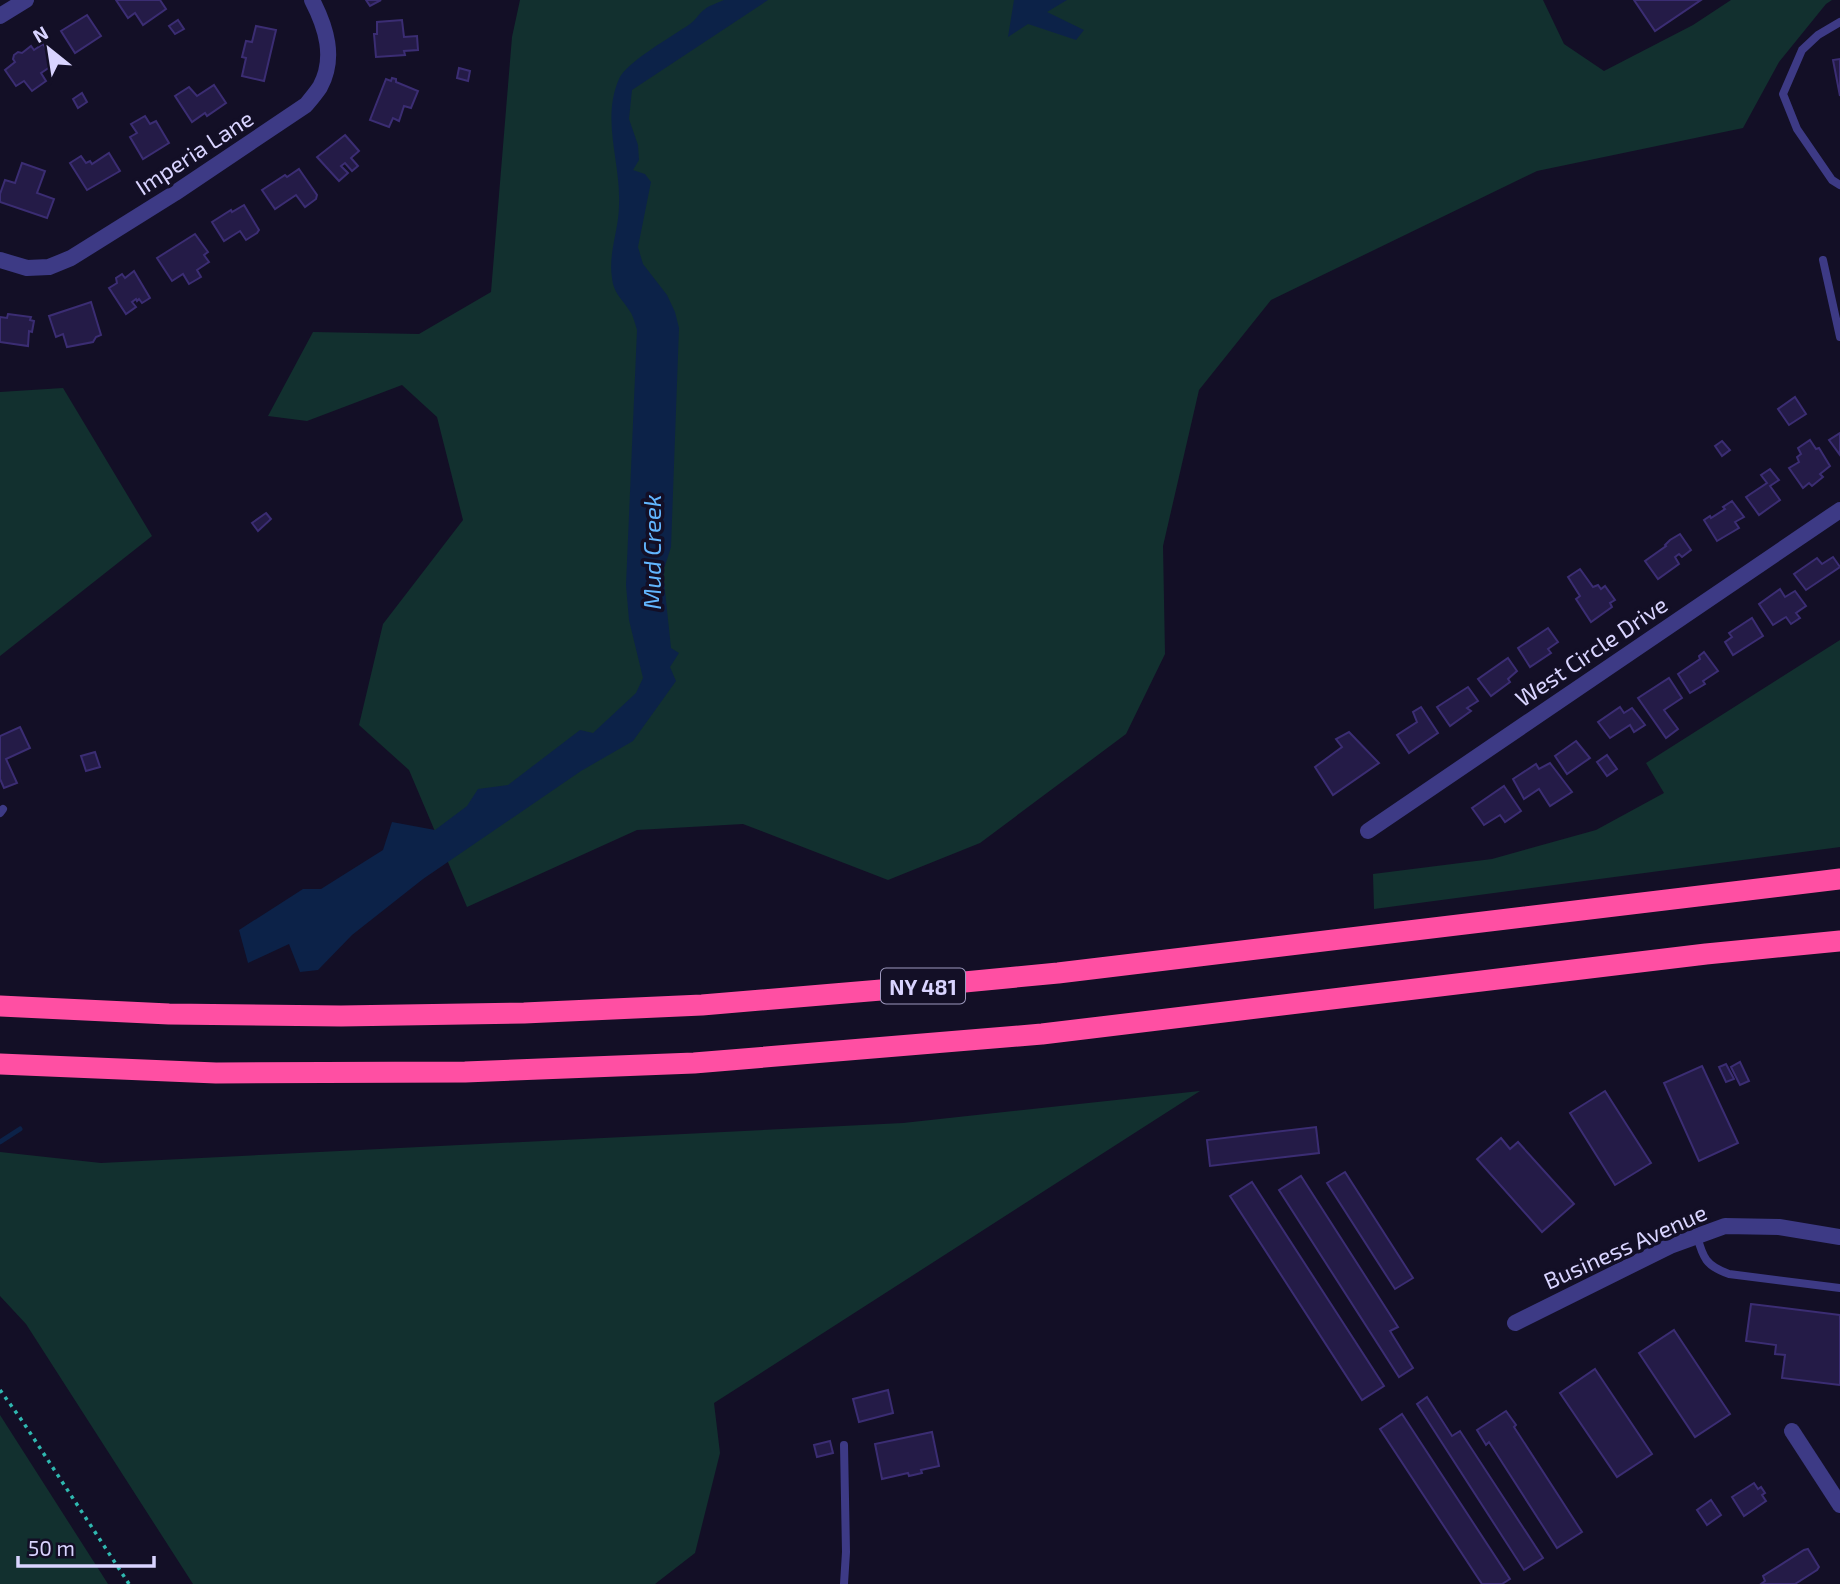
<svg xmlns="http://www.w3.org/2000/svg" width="1840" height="1584" font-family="'Exo 2',sans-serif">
<rect width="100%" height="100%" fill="#130f26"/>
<g fill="#12302f">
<polygon points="520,0 1543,0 1564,44 1604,71 1693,25 1731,0 1832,0 1826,4 1779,62 1743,128 1537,171 1271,300 1199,390 1163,546 1165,654 1126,734 980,843 888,880 743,824 637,830 467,907 409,770 359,725 383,624 463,520 437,417 402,385 307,421 268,416 313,332 419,334 491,292 512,37"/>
<polygon points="63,388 152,536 0,656 0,392"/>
<polygon points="1840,640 1840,847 1374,909 1373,874 1492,859 1596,830 1664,793 1646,763"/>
<polygon points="1200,1091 714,1403 720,1453 695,1553 655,1584 193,1584 26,1324 0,1296 0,1152 101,1163 903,1123"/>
<polygon points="0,1415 108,1584 0,1584"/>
</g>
<g fill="#0c2248">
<path d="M724,0h44l-136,90 -3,29 9,26 1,15 -6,10 12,4 6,8 -13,65 5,17 24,31 8,17 4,16 -8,219 -8,25 8,76 8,5 -9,14 6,14 -43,60 -52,30 -158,108 -71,56 -34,35 -18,2 -11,-28 -41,19 -9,-33 64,-41h18l62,-39 9,-28 43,8 32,-24 11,-17 30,-4 72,-55 13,3 43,-40 7,-15 -14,-58 -3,-35 11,-255c-2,-7 -4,-15 -8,-20 -7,-11 -16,-18 -17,-32 -4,-25 7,-48 7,-73 2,-43 -18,-85 0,-126 7,-17 54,-43 71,-55 6,-4 9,-11 15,-15 5,-4 13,-6 19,-9z"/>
<polygon points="1014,0 1067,0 1047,12 1084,30 1076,40 1028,24 1008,37"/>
</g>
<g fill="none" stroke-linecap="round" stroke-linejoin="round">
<polyline stroke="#0c2248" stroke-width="5" points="0,1142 20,1129"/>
</g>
<g fill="#241b47" stroke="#3b2d73" stroke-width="2">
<polygon points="116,0 160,0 166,9 143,25 135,13 128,18"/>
<polygon points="366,0 381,0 370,6"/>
<polygon points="1634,0 1701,0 1655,31"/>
<polygon points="87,15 101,36 75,53 61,31"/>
<polygon points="178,20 184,29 175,34 169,26"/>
<polygon points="402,20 404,37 417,36 418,50 404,51 405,55 376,57 374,34 377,34 377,22"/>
<polygon points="256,26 276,30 264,81 242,76 246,58 242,57 246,41 252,42"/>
<polygon points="43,44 56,63 41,73 46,81 32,91 24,81 16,86 5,70 15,62 13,59 14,55 18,52 22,53 31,46 34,50"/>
<polygon points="1840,59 1840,96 1833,60"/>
<polygon points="459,68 470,71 468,81 457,78"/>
<polygon points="392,78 396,79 396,82 418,91 411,108 404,106 399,121 393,118 389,127 370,120 386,79 391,81"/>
<polygon points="214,85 226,103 207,116 205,113 192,122 175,96 189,87 197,96"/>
<polygon points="82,93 87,102 78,108 73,99"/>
<polygon points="145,116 150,124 156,121 169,143 143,159 130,137 137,133 131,124"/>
<polygon points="345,135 359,151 351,158 358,166 352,171 345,163 341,166 348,173 339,181 317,157"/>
<polygon points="109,153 120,171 87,190 70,163 81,156 86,163 90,161 92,164"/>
<polygon points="22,163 45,171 37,193 54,199 47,218 0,202 0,194 5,180 15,183"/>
<polygon points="299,169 317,195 316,199 305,207 296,195 275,209 262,190 285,175 287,177"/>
<polygon points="244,205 259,230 257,233 246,240 240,231 224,241 212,222 231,210 232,212"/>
<polygon points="195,234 208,252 204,255 209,262 197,270 201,277 189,284 183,274 172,281 157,258"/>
<polygon points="134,271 150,298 142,303 139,299 137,301 136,299 132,302 136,307 126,314 109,288 117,283 116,278 122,274 125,278"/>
<polygon points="91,302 101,335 96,337 93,342 67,347 63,334 56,337 49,316"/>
<polygon points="8,314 31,317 30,320 34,321 32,332 29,331 28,346 0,342 0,317 7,318"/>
<polygon points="1795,397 1806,414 1789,425 1778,409"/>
<polygon points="1840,433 1840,455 1829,440"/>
<polygon points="1810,440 1816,449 1819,448 1830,466 1820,474 1823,477 1812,486 1809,483 1803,488 1789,468 1799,462 1797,457 1801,454 1798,448"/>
<polygon points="1722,441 1730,450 1722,456 1715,446"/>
<polygon points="1770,469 1779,480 1770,486 1780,500 1759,515 1746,497 1767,483 1761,475"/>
<polygon points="1732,501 1744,517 1735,522 1739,528 1717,541 1704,520 1710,516 1711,518 1725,509 1723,507"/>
<polygon points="266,513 271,519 258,531 252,523"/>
<polygon points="1680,534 1691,550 1682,557 1679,554 1675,557 1679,564 1658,579 1645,561 1666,546 1665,545 1670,540"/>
<polygon points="1833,557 1840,567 1806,590 1794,574 1817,558 1822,564"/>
<polygon points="1580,569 1593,587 1598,585 1601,589 1605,586 1615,600 1610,603 1612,607 1591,622 1576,599 1580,596 1568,577"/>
<polygon points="1780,589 1785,597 1795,591 1806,606 1796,613 1800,618 1791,624 1786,617 1773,625 1759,604"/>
<polygon points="1752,618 1763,636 1733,655 1725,642 1732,637 1729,633"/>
<polygon points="1548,628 1558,642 1548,649 1551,653 1530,667 1518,648"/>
<polygon points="1704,652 1718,671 1703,681 1705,684 1690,693 1678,674 1700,659 1699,656"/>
<polygon points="1508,658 1517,671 1508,679 1510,682 1491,696 1478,679"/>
<polygon points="1669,678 1682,698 1664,710 1678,729 1666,738 1638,698"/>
<polygon points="1468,687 1478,701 1467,708 1471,711 1450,726 1437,707"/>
<polygon points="1421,707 1438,733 1409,753 1397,735 1417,722 1413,712"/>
<polygon points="1620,707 1624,713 1632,708 1645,725 1634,732 1630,725 1610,738 1598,722"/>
<polygon points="20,727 30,748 6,759 17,783 4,788 0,779 0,736"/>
<polygon points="1349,732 1379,763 1333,795 1315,767 1342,747 1336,739"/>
<polygon points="1576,741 1590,758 1567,774 1555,756"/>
<polygon points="95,752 100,767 86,771 81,756"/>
<polygon points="1607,755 1617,769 1607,776 1597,762"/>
<polygon points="1550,763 1572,792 1550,806 1539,789 1524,799 1513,779 1536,764 1539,769"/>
<polygon points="1504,786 1521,811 1505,822 1500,815 1484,825 1472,808"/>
<polygon points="1740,1062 1749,1081 1740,1085 1731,1067"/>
<polygon points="1726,1064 1734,1079 1726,1082 1719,1067"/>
<polygon points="1702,1066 1738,1143 1699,1161 1664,1083"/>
<polygon points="1605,1091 1651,1163 1615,1185 1570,1113"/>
<polygon points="1316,1127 1319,1153 1210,1166 1207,1140"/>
<polygon points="1501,1138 1510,1149 1518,1142 1574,1204 1542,1232 1477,1159"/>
<polygon points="1345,1172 1413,1278 1395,1289 1327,1183"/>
<polygon points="1301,1176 1398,1327 1390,1331 1413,1368 1399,1377 1279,1190"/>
<polygon points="1252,1182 1384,1386 1362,1400 1230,1196"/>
<polygon points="1751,1304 1840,1315 1840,1385 1782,1378 1785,1355 1775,1354 1776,1345 1746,1341"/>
<polygon points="1674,1330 1730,1414 1695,1437 1639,1353"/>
<polygon points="1595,1369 1652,1454 1617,1477 1560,1393"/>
<polygon points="888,1390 893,1413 859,1422 853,1399"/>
<polygon points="1427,1397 1452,1436 1460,1431 1543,1558 1524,1570 1417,1404"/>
<polygon points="1506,1411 1516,1425 1514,1427 1582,1532 1557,1548 1489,1442 1486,1445 1477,1430"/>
<polygon points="1402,1414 1510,1579 1502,1584 1482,1584 1380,1429"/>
<polygon points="932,1432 939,1466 921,1470 922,1473 909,1476 908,1473 882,1479 875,1444"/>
<polygon points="830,1441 833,1453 817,1457 814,1445"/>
<polygon points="1754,1483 1758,1489 1761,1487 1765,1493 1762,1495 1766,1501 1744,1516 1732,1497"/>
<polygon points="1711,1500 1721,1515 1707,1525 1697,1510"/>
<polygon points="1808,1549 1819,1567 1817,1570 1795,1584 1761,1584 1765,1581 1763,1576 1804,1550"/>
</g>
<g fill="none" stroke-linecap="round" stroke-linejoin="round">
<polyline stroke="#2fb8b0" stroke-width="3.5" stroke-dasharray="3.5 5" stroke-linecap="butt" points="0,1390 23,1422 129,1584"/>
<g stroke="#3d3a85" stroke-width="8">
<polyline points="1840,22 1818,35 1802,50 1783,94 1797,129 1832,180 1840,185"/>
<polyline points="1823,260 1840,337"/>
<polyline points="0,813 3,809"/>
<path d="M1697,1236c6,22 9,30 32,38l111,14"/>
<polyline points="844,1445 846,1552 844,1584"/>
</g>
<g stroke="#3d3a85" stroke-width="16">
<polyline points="0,16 26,0"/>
<path d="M0,260l27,8 22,-1 22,-9 104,-65 131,-88c5,-6 10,-12 14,-18 16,-29 6,-60 -8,-87"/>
<path d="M1368,831c157,-108 315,-213 472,-321"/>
<polyline points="1515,1323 1670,1246 1725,1226 1779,1227 1840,1237"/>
<polyline points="1792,1431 1840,1505"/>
</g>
<g stroke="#ff4fa3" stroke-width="21">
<polyline points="0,1006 169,1014 341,1016 524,1013 702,1005 881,990 1058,973 1840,879"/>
<polyline points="0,1064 216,1073 465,1072 694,1063 1042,1034 1706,954 1840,941"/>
</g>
</g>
<g text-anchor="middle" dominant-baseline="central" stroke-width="7" stroke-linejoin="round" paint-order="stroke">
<rect fill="#130f26" stroke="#9e99be" stroke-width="2" x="881" y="968.5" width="84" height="35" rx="5"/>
<g font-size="21" font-weight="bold" fill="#d9d4ff">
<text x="923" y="986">NY 481</text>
</g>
<g font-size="23" fill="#d9d4ff" stroke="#130f26">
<text transform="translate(194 152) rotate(-33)">Imperia Lane</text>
<text transform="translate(1591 651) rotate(-34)">West Circle Drive</text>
<text transform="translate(1625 1246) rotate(-24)">Business Avenue</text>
</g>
<g font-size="24" font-style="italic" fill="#62b6ff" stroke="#130f26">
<text transform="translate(651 552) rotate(-90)">Mud Creek</text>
</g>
</g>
<g transform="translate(49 49) rotate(330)" stroke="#130f26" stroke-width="5" paint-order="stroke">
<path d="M0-5L12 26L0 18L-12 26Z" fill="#d9d4ff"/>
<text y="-10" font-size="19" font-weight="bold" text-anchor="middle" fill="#d9d4ff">N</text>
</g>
<path d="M18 1556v10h136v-10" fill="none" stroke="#d9d4ff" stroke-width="3.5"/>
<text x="28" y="1556" font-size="21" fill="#d9d4ff" stroke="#130f26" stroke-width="5" paint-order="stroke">50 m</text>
</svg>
